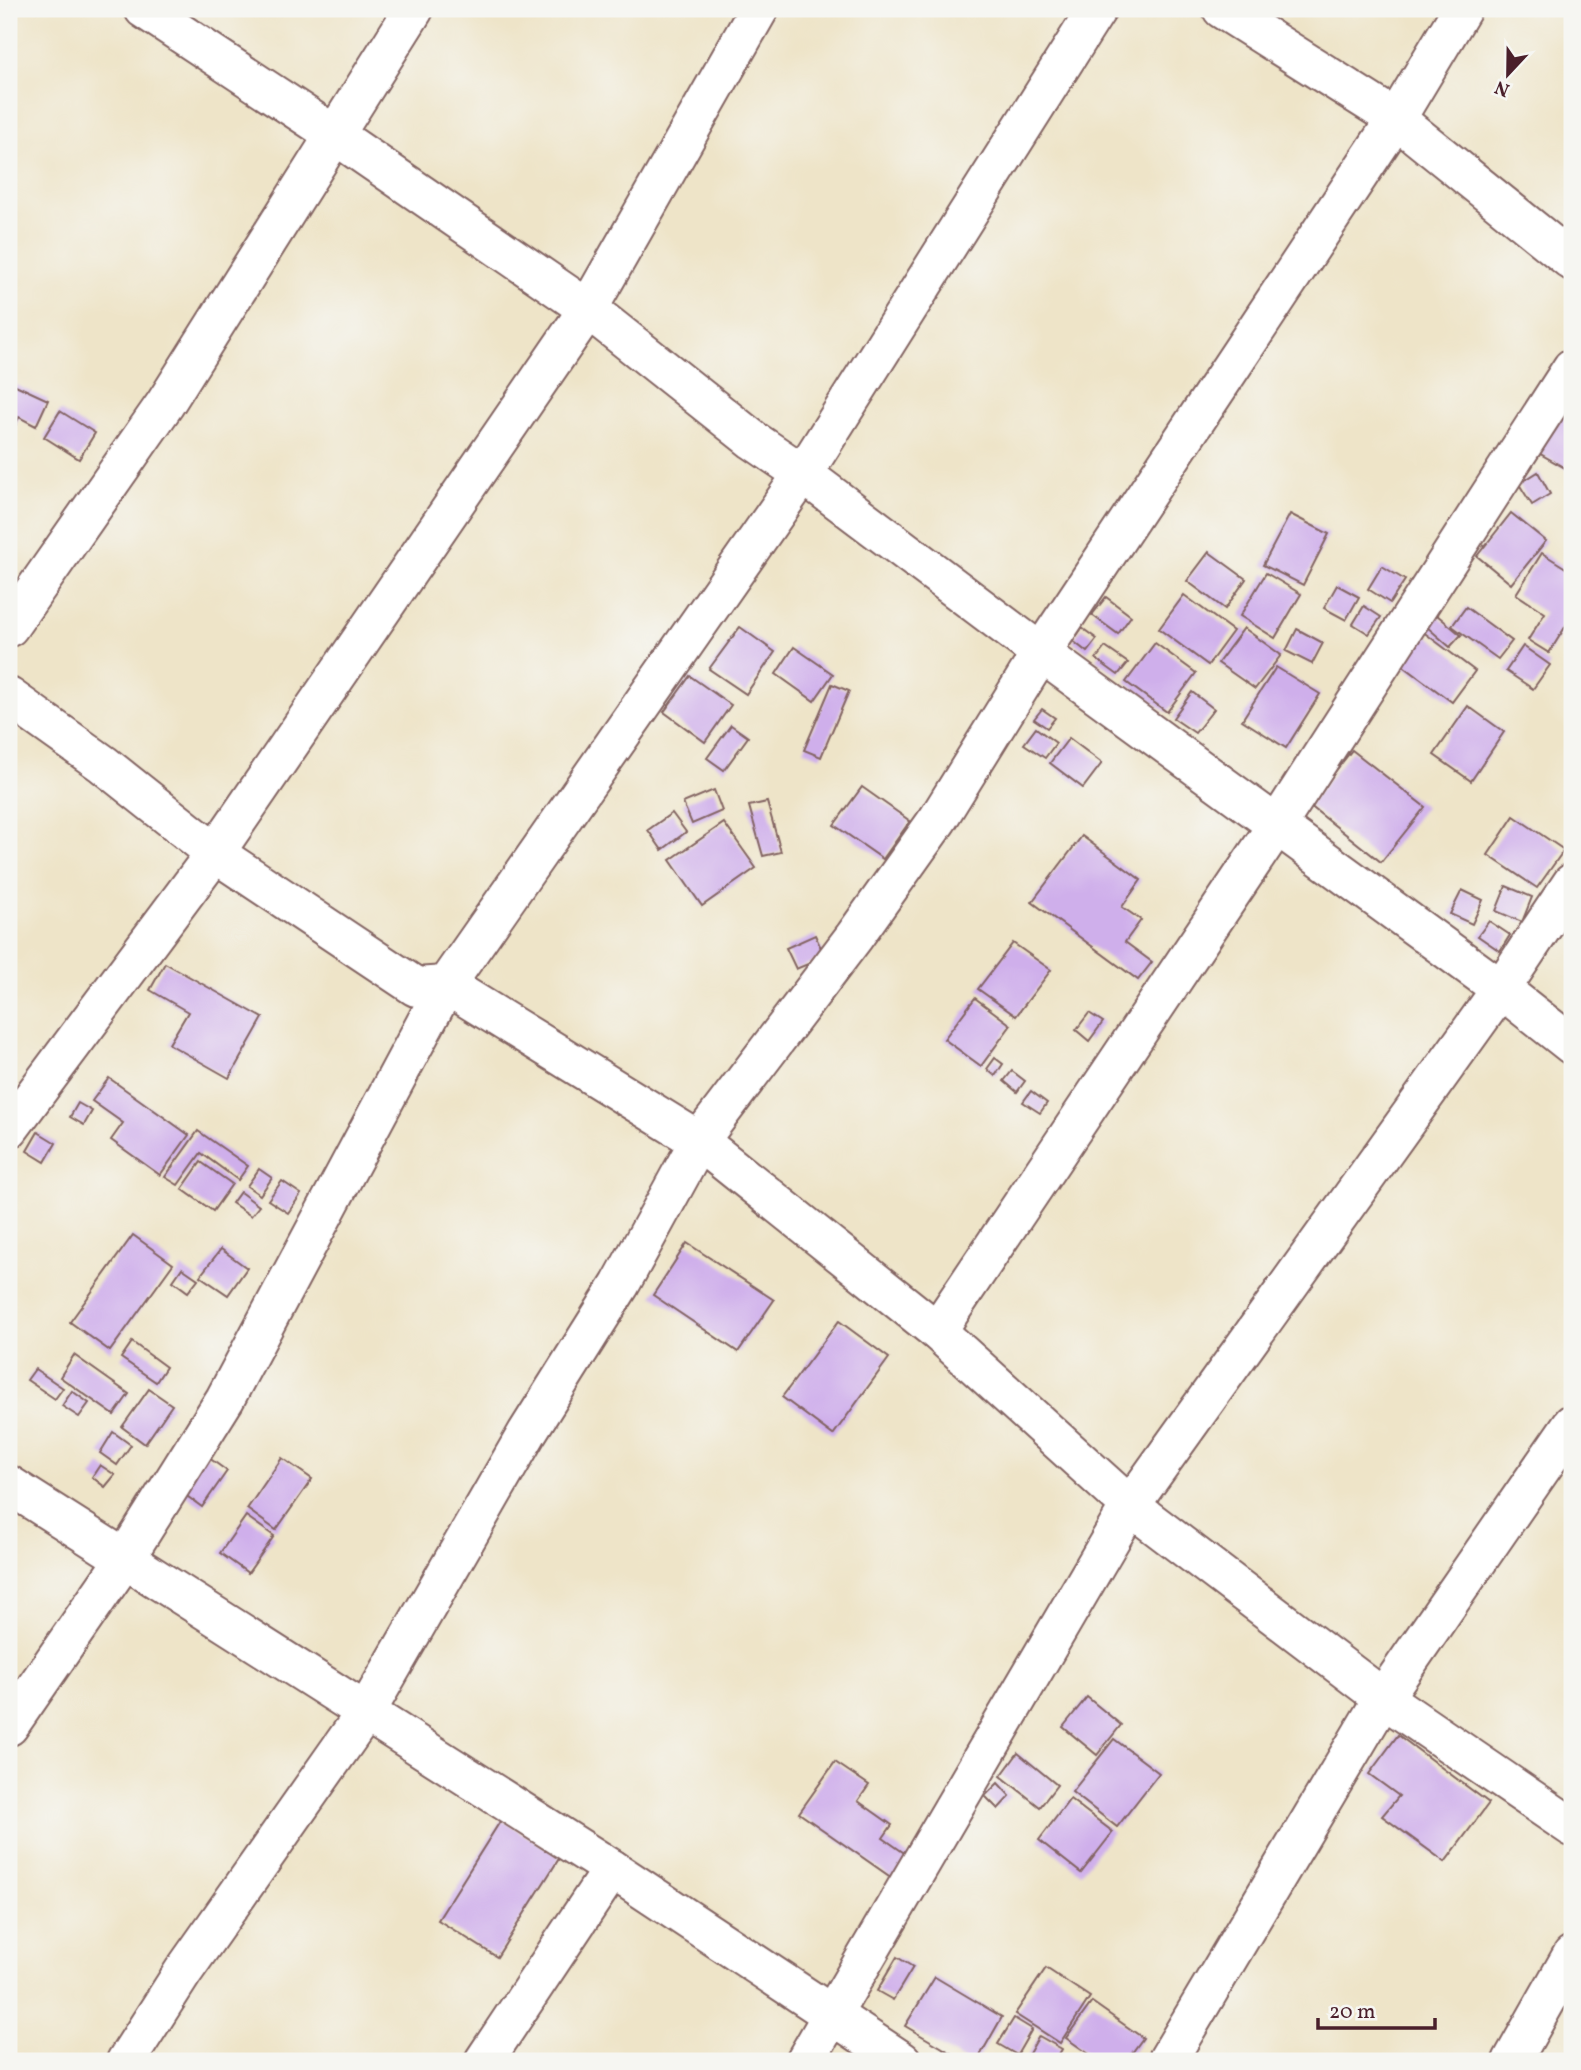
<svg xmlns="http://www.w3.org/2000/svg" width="1581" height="2070" font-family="Vollkorn,serif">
<rect width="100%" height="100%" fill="#f6f6f2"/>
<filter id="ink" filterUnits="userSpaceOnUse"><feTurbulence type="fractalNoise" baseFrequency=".0143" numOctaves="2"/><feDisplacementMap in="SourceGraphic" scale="14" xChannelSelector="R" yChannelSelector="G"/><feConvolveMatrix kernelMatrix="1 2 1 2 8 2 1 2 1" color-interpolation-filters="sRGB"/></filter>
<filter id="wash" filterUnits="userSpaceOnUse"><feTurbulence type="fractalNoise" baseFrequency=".00686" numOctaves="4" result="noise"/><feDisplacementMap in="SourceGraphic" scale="28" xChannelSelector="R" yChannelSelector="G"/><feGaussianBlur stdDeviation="1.57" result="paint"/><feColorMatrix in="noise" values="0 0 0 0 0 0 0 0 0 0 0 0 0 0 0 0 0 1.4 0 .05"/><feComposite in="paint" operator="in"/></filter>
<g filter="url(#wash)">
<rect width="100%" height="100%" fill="#eee4c8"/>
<g id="blocks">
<g fill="#cfafeb">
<polygon points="9,382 48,400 36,426 19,417 9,438"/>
<polygon points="1561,408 1572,414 1572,472 1537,452"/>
<polygon points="60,411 95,433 79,459 44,437"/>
<polygon points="1538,472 1550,494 1532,505 1519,484"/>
<polygon points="1511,513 1546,541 1511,584 1477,556"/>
<polygon points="1290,514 1329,534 1303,585 1263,565"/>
<polygon points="1209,552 1246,579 1225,609 1187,581"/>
<polygon points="1542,553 1572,572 1572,616 1549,653 1528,640 1545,613 1516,594"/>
<polygon points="1382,566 1405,580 1390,603 1368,589"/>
<polygon points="1266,573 1301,594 1275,638 1240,616"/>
<polygon points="1337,585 1359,597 1346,620 1324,608"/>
<polygon points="1184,595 1233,631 1208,665 1159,629"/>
<polygon points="1106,597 1131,616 1118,634 1092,615"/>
<polygon points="1364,606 1381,617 1369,634 1353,624"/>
<polygon points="1466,607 1512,641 1498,659 1452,626"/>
<polygon points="1437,615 1461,635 1450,647 1427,627"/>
<polygon points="740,627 775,652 746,694 709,669"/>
<polygon points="1082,628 1097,639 1087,652 1073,641"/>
<polygon points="1244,628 1281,655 1255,689 1218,663"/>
<polygon points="1297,629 1323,643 1312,664 1286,651"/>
<polygon points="1422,631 1475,671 1452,702 1398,662"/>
<polygon points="1155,643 1196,673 1167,712 1126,682"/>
<polygon points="1523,646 1550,665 1533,689 1506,671"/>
<polygon points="794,647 833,674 814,701 776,674"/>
<polygon points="1105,647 1128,663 1118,675 1096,659"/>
<polygon points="1276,667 1320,694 1286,748 1242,720"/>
<polygon points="690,676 731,705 705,742 664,712"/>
<polygon points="832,684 849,691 821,757 804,750"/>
<polygon points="1192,692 1214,709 1195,733 1173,718"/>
<polygon points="1468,706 1504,732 1471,781 1434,755"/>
<polygon points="1042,709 1055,718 1047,728 1034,719"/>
<polygon points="731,725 748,737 724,770 707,758"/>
<polygon points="1036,728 1056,743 1045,758 1024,744"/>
<polygon points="1069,738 1102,763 1083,788 1050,763"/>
<polygon points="1352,750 1425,807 1381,862 1309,805"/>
<polygon points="862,787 910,821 883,859 834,825"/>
<polygon points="714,790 722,811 692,824 683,803"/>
<polygon points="767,802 781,852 763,856 749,806"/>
<polygon points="672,813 686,832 662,850 648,830"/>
<polygon points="1514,816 1564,850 1537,888 1488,855"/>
<polygon points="724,823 756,868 702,906 670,860"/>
<polygon points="1082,836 1141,880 1122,907 1141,920 1125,942 1152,962 1138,980 1032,902"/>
<polygon points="1506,886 1532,897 1522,922 1496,911"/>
<polygon points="1462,890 1483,900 1472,924 1450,914"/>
<polygon points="1489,921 1510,935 1500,951 1478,936"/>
<polygon points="815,935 825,957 796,969 786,948"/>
<polygon points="1013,943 1051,970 1016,1016 978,989"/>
<polygon points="165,963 263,1018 229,1078 169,1044 188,1012 150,990"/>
<polygon points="975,998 1011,1025 981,1066 944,1039"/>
<polygon points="1089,1013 1103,1022 1089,1041 1076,1030"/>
<polygon points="995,1058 1003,1064 995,1076 987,1069"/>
<polygon points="1012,1071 1025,1081 1017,1092 1004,1081"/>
<polygon points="109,1078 189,1135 160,1175 111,1140 123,1123 92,1101"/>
<polygon points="1031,1091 1047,1103 1040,1113 1023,1102"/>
<polygon points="78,1103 92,1111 84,1125 70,1117"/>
<polygon points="198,1131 248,1166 238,1180 201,1153 178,1185 165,1177"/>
<polygon points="38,1132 56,1143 45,1162 27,1151"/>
<polygon points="201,1162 232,1184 213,1211 182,1189"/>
<polygon points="259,1169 272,1178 260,1195 247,1186"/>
<polygon points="282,1181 301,1194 288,1213 268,1200"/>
<polygon points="240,1192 259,1206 251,1216 232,1203"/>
<polygon points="133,1235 173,1264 110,1351 70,1322"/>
<polygon points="687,1243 774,1300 738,1352 653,1295"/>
<polygon points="221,1249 247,1268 228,1295 200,1276"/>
<polygon points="182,1268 198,1279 188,1292 173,1281"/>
<polygon points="839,1321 889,1358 833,1435 782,1397"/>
<polygon points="132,1342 166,1367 156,1382 121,1358"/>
<polygon points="74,1355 129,1394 114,1415 60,1377"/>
<polygon points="35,1369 63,1388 55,1399 27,1380"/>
<polygon points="149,1389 172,1405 145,1444 122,1427"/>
<polygon points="72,1391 89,1403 79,1417 62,1406"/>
<polygon points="113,1432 131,1445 117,1465 100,1453"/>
<polygon points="198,1450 227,1471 202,1507 173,1486"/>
<polygon points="282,1458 312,1479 276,1530 247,1509"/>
<polygon points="100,1465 115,1475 105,1487 92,1477"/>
<polygon points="246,1516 274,1536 248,1573 220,1553"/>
<polygon points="1087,1697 1121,1725 1097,1755 1063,1727"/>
<polygon points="1398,1735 1489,1803 1445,1862 1382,1816 1399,1796 1369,1774"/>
<polygon points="1114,1739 1159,1773 1117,1827 1072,1792"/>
<polygon points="1018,1753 1057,1785 1040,1807 1001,1776"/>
<polygon points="835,1762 869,1785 858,1801 892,1825 883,1838 910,1857 895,1880 799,1813"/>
<polygon points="998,1783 1010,1796 998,1809 985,1796"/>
<polygon points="1070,1799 1113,1832 1081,1873 1039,1840"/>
<polygon points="501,1820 560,1857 497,1957 438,1920"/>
<polygon points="897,1957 913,1967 893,2000 877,1991"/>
<polygon points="1046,1968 1090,1997 1060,2043 1015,2014"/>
<polygon points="935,1977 1002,2017 977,2061 965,2061 905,2026"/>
<polygon points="1092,2002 1143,2038 1126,2061 1099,2061 1066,2038"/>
<polygon points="1014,2018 1032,2029 1017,2055 998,2044"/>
<polygon points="1039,2036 1062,2049 1055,2061 1035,2061 1027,2057"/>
</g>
</g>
</g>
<g filter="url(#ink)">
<use href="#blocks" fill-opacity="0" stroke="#836462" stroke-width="2"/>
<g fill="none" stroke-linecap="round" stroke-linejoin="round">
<g stroke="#836462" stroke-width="42">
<g id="minor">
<polyline points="144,9 335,135 588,309 753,440 803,474 1041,653 1501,989 1572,1045"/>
<polyline points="1222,9 1396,119 1462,9"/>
<polyline points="9,627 165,404 414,9"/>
<polyline points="9,697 103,764 215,853 416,987 446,985 699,1141 937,1331 1130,1506 1383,1698 1572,1827"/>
<polyline points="9,1129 215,853 588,309 759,9"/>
<polyline points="937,1331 1277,825 1572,368"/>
<polyline points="9,1485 612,1869 902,2061"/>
<polyline points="9,1726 124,1560 225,1399 446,985 803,474 1097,9"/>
<polyline points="126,2061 183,1972 366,1712 527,1433 620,1285 699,1141 854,937 938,819 1041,653 1396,119 1572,261"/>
<polyline points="484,2061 612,1869"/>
<polyline points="805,2061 1130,1506 1501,989 1572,883"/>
<polyline points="1167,2061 1383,1698 1572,1424"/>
<polyline points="1512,2061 1572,1955"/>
</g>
</g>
<use href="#minor" stroke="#fff" stroke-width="38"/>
</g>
</g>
<rect width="1581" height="2070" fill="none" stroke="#f6f6f2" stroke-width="35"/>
<g transform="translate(1508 74) rotate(202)" stroke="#f6f6f2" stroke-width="5" paint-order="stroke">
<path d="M0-5L12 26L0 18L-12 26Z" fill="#4a1f2b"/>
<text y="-10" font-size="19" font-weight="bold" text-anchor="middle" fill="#4a1f2b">N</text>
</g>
<path d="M1318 2018v10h117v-10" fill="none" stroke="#4a1f2b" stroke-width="3.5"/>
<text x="1329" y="2018" font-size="21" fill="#4a1f2b" stroke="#f6f6f2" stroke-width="5" paint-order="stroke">20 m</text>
</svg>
